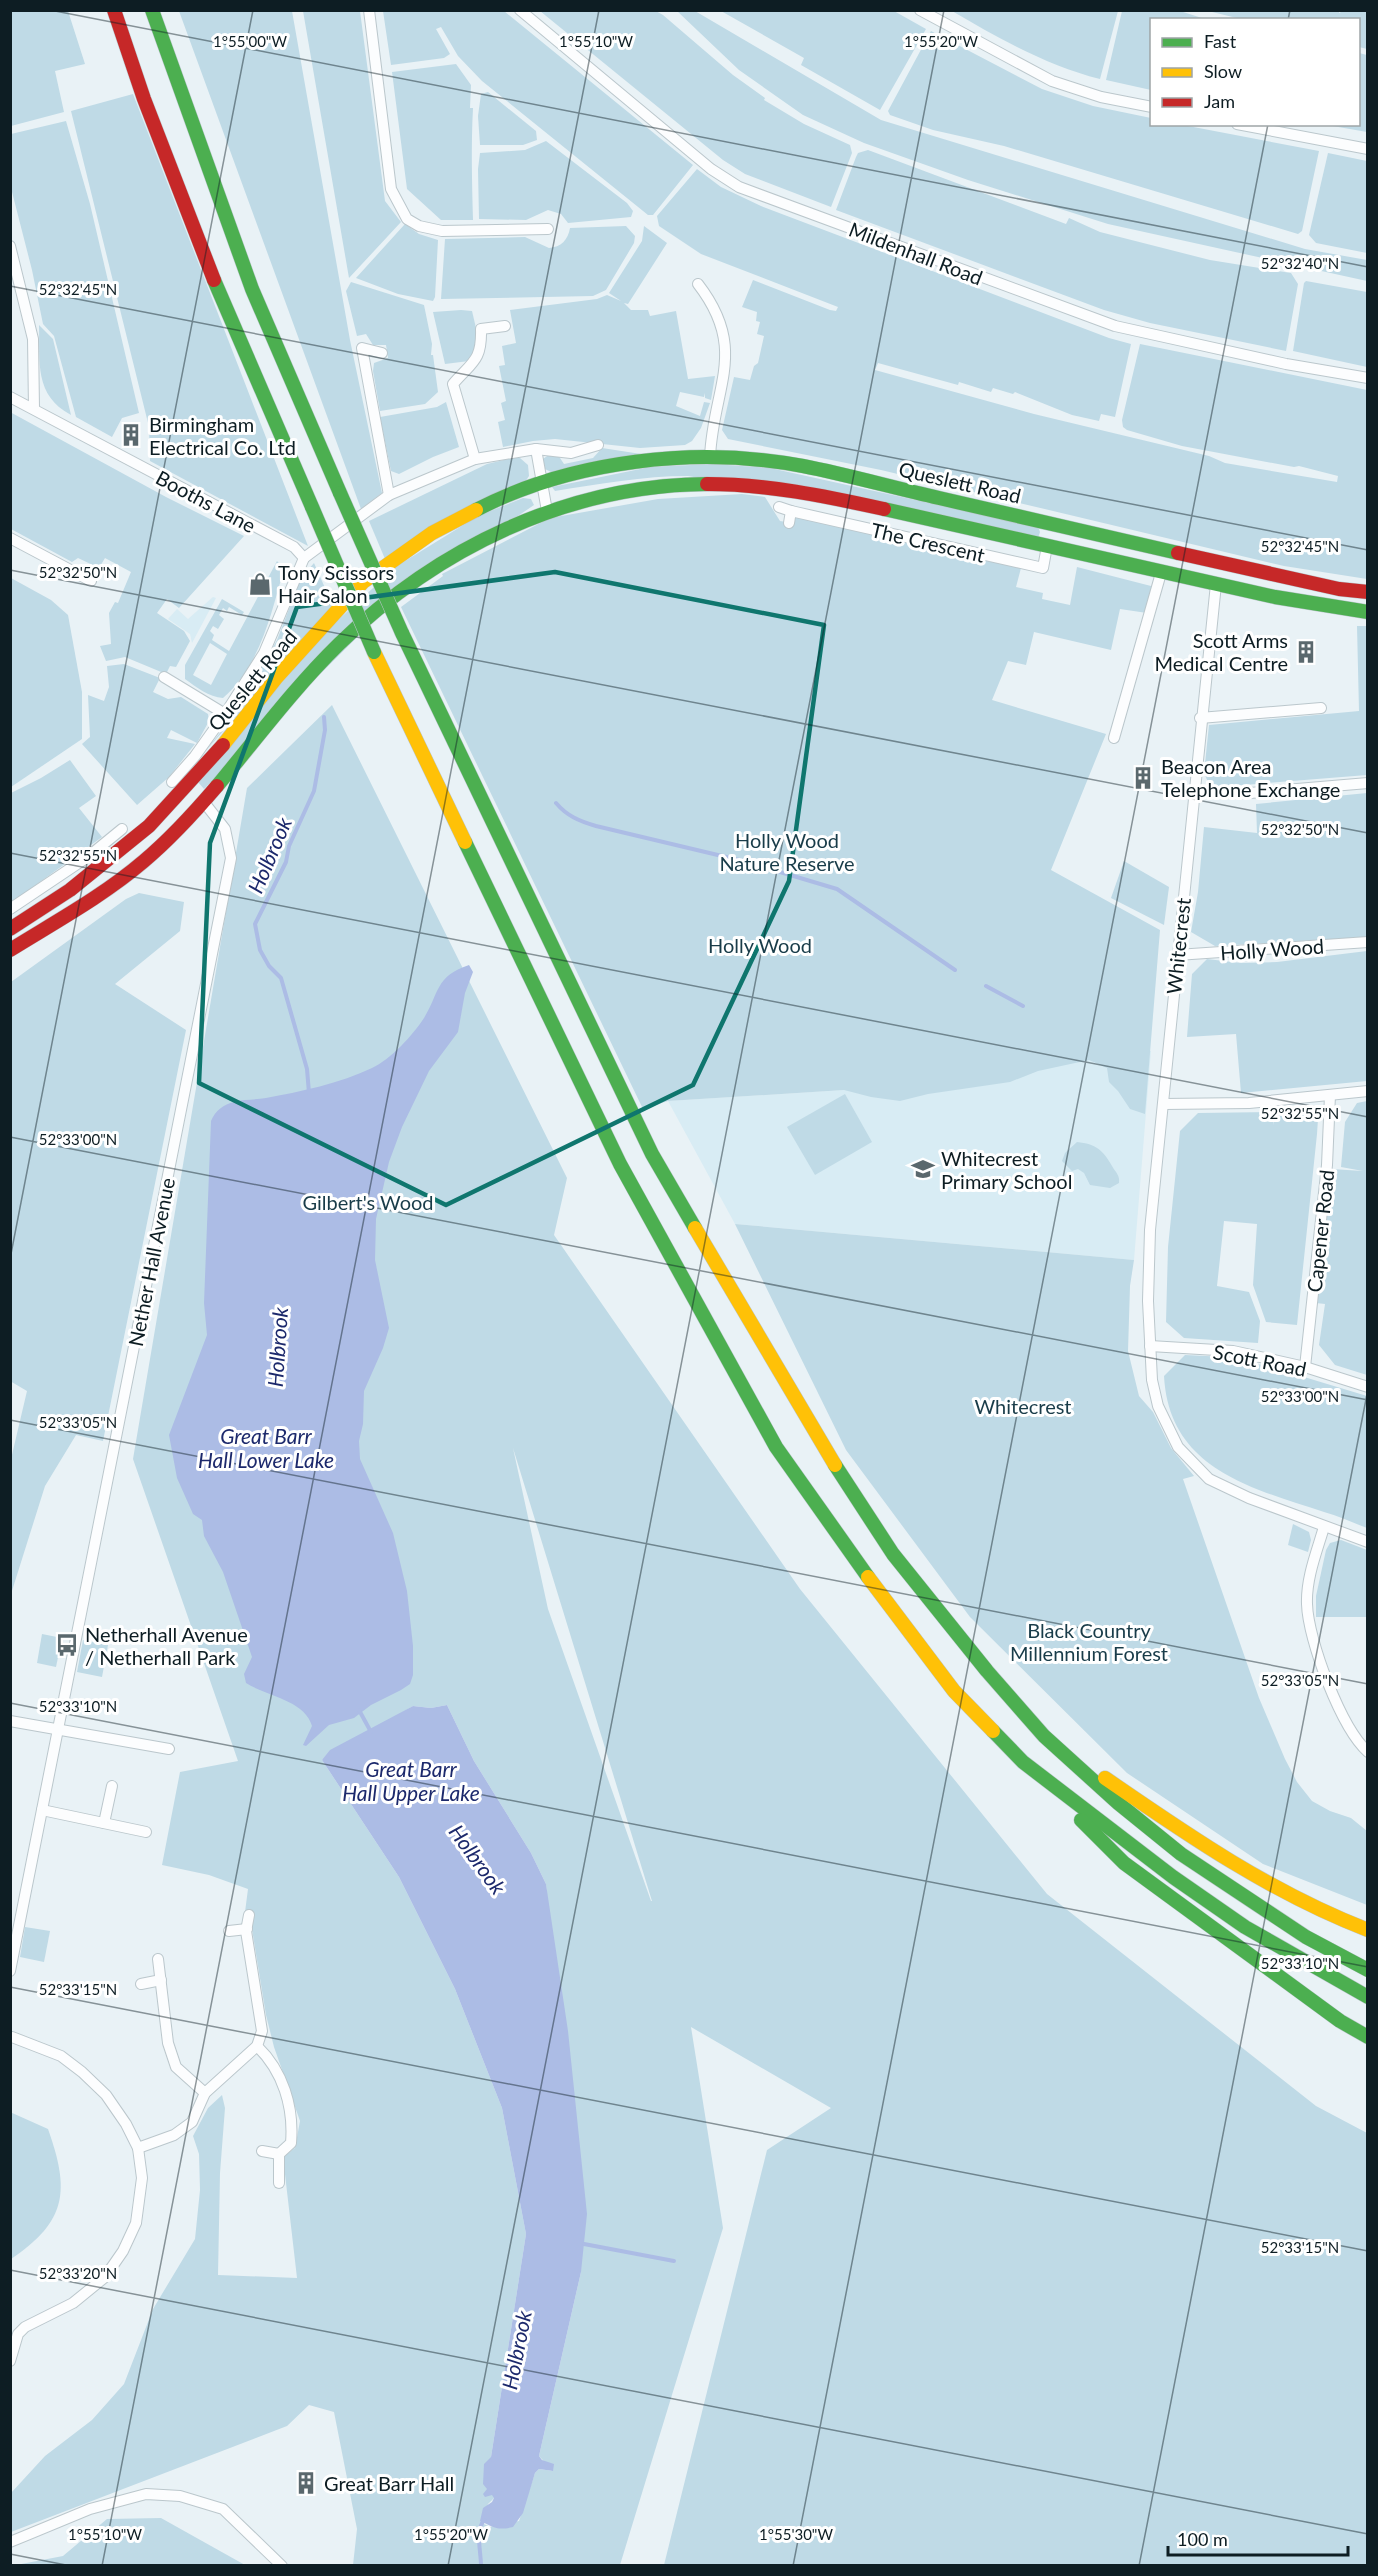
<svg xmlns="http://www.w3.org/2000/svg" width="1378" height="2576" font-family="Lato,sans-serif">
<rect width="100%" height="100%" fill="#e9f2f6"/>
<g fill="#d8ecf4">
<polygon points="213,597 216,598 192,643 190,634 168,619 177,609 188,619"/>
<polygon points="1151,1051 1134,1260 735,1224 668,1101 844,1090"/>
</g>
<g fill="#bfdae6" fill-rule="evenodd">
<polygon points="654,10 663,15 733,75 765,98 764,100 804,124 850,145 852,153 831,207 745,174 723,160 540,11"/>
<polygon points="10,11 68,11 85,64 55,71 64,112 11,126"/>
<polygon points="179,11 292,11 350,340 382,493 361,509"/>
<polygon points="303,11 360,11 385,201 401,222 349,278"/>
<polygon points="383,11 504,11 693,165 653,215 648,215 482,81 458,56 441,27 436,29 450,54 444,58 391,65"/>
<polygon points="677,11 695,11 881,120 1305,249 1367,260 1367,281 1108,224 968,180 864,143 803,115 739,70"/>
<polygon points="721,11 894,11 926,29 880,110 801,65 804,58"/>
<path d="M952,11h166l-18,68c-52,-13 -102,-41 -148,-68z"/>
<polygon points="1122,11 1180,11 1205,19 1152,20 1151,90 1106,80"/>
<polygon points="1339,11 1339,13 1343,11 1367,11 1367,49 1359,47 1358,20 1241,19 1208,11"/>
<polygon points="931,31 1042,89 1093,106 1151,118 1152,124 1183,125 1319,151 1302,231 1298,234 1004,146 933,130 890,115 888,111"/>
<polygon points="1359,53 1367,55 1367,132 1327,125 1358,124"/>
<path d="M456,64l15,21 -1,23h3c-2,37 -1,74 0,112h-32l-34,-31 -15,-117z"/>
<polygon points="488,92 536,131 537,140 523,145 480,145 478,116 481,94"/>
<polygon points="133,94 308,546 150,461 149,427 71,111"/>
<polygon points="66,121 90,204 139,413 122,418 112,437 76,417 54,336 43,324 32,270 11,188 11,134"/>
<polygon points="546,141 627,203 633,211 631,217 568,223 561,214 548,210 526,220 479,219 478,169 480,153 525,150"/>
<polygon points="868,150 1066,224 1069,218 1100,232 1210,260 1291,273 1298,284 1286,351 1150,323 1104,310 836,210 856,157 858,153"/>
<polygon points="1328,153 1367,161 1367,253 1316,243 1309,235"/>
<polygon points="697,169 721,187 761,206 1109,338 1131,344 1115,417 1101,414 1099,421 1072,415 1015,392 1013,394 993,388 991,392 959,382 958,385 878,363 875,370 1034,414 1209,456 1225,463 1337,482 1338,476 1299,466 1294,467 1182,446 1127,430 1123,427 1122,420 1140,344 1367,390 1367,579 1284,566 881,470 728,439 722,430 734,377 750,380 754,366 758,363 764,336 757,334 760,322 756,321 757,312 742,307 753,280 830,310 836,311 838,307 701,254 659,226 657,216"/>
<polygon points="405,224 419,234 438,240 435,297 433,301 398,294 356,278"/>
<path d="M626,226l9,10 -1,7 -28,47 -13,6 -152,3 4,-60 80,-2 24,11c12,-1 19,-8 21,-20z"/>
<polygon points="644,226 667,243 628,304 624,303 631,310 648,310 650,316 676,311 688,379 715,376 711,400 705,398 705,393 704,397 680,392 676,406 700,416 704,402 710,403 701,428 692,441 685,445 640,448 555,439 533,441 503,447 498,422 505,420 501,403 506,401 499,366 505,365 502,346 516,343 510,310 597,299 607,295 621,301 609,293 642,241"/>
<polygon points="1306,281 1367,292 1367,367 1293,351 1304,283"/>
<polygon points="351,282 424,305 432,344 431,355 433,355 438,392 425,404 380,411 373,371 374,363 388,358 386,345 373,345 366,334 357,336 346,291"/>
<polygon points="461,310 472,311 480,345 469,361 445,364 433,312"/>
<path d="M39,325l14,14 18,76c-37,-20 -31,-52 -32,-90z"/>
<polygon points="446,402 459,447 433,457 399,474 391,471 380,417 437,407"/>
<polygon points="10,412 166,497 244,536 179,608 167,599 157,613 184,631 190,641 176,667 170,666 166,674 125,657 106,661 100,646 111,644 109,613 115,602 118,603 131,572 105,558 99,568 78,558 72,562 11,529"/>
<polygon points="602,448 641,454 553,473 543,468 543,459 550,454 558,455 564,464 593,458"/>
<polygon points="512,458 520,458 528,465 529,476 525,482 385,559 369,521 487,464"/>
<path d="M712,464l58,4 268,59 2,5 -2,6 -350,-62c-45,0 -89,8 -133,15l-3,-4 98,-20z"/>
<polygon points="742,494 765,497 780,521 792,523 796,517 1021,568 1016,587 1043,593 1042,599 1070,605 1077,567 1151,586 1153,592 1147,613 1120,609 1111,650 1034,632 1026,665 1008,661 992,700 1106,734 1051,870 1160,930 1145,1114 1130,1109 1118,1091 1109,1082 1107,1068 1089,1060 1038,1071 1010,1082 928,1094 900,1101 871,1097 844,1090 668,1101 643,1109 401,607 443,576 442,574 550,518 658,499"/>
<polygon points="523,498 531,499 534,505 512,520 437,558 204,789 198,782 324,633 397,566 478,516"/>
<path d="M277,561l7,8c-13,45 -24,97 -61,129 -14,-1 -27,-11 -38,-19v-14l37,-66 22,13 -2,3 -13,-8 -2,4 -4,-3 -4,7 5,4 -6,10 -5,-3 -3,5 4,4 -2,5 17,11zM210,643l17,11 -16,31 -18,-10z"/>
<polygon points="314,563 333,606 203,754 231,719 277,640 301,578"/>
<polygon points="11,578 51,600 68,615 82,692 82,739 11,787"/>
<polygon points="1357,626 1367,626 1367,775 1219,787 1208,782 1204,773 1209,725 1359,711"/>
<polygon points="124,664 160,678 153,692 168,699 181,697 208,714 209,721 197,743 171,730 167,738 195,744 169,777 137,805 82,744 90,737 88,695 104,701 109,687 107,666"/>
<path d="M332,705l235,473 -13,57 246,354 247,305 269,212 51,27v432h-703l103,-415 64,-42 -140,-81 32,201 -103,337h-267l4,-36 -23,-117 -25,-7 -22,21 -276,106v-39l34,-37 47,-36 32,-36 29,-75 42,-70 5,-49 -1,-36 -6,-18 15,-28 14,-13 3,13 -5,65 -2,102 79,3 -14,-121 12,-9 5,-27 -26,-74 -8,-32 -15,-92 -6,-11 3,-23 -39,-14 -47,-10 18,-93 58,-11 -105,-302 114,-671zM513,1448l139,453h-1l-103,-292zM447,1705l27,56 57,92 15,31 35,388 -42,184 14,15 -14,-2 -4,4 -16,48 -29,6 -8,-4 6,-19 6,-6 -3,-41 35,-223 -24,-126 -47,-119 -56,-112 -77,-117 91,-54 18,2z"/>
<polygon points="70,760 96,796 79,808 102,837 11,903 11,793 41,778"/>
<polygon points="1367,793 1367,937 1215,946 1191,932 1198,892 1204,827 1257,833 1256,804"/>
<polygon points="1124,861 1169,887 1164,925 1111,898"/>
<polygon points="139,893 184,902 180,931 115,984 186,1030 103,1441 76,1435 45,1486 11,1594 11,1459 27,1391 10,1381 11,982 126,899"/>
<polygon points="1367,951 1367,1081 1241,1093 1236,1034 1187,1037 1192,974 1207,959 1241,963 1277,962"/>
<polygon points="845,1094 872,1142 815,1175 787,1127"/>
<polygon points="1367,1101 1367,1375 1335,1365 1319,1345 1325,1304 1316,1303 1331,1169 1363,1171 1341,1167 1345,1122 1357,1103"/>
<polygon points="1307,1108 1318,1119 1317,1134 1297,1325 1266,1322 1253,1285 1257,1224 1224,1221 1217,1286 1249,1292 1260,1321 1258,1343 1184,1338 1166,1322 1168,1247 1180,1131 1198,1113 1272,1112 1274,1125 1274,1112"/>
<path d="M1077,1142c19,2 26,8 35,24 4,7 8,9 7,17l-9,5 -20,-3 -6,-12 -6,-4 -6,2 -10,-10 3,-8z"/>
<polygon points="735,1224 1134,1260 1130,1286 1128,1351 1139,1396 1153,1412 1171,1448 1194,1476 1183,1479 1259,1698 1285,1759 1297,1782 1312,1801 1330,1811 1351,1818 1367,1831 1367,1905 1263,1864 1127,1773 970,1617 846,1450"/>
<path d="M1185,1355l42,2 44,10 96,29v132c-14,-5 -28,-12 -43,-16 -73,-24 -155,-43 -160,-136z"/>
<polygon points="1293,1524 1309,1532 1311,1540 1308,1552 1288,1545"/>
<polygon points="1341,1540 1367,1550 1367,1617 1316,1617 1316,1596 1326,1550 1330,1543"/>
<polygon points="42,1634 62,1638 56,1667 37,1663"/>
<polygon points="83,1640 108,1645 102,1677 77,1672"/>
<polygon points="25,1927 50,1931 44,1962 20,1957"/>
<path d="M10,2112l38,17c22,62 19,92 -37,130z"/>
<polygon points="161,2518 245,2565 16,2565 63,2556 107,2519"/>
</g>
<g fill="#acbce5">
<path d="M469,965l4,7 -8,21 -7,39 -29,39 -27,56 -13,35 -13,57 -1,41 14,68 -6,20 -19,43 -1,33 -4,17 1,18 33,74 14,58 6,55v29l-3,9 -9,6 -30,15 -17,13 -25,7 -23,21 -3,-1 9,-19c-7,-26 -46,-30 -66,-43l-2,-9 8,-17 -29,-85 -19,-36 -2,-16 -9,-6 -16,-36 -8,-43 38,-100 -3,-32 7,-182c4,-10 13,-17 23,-19 10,-3 22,-2 32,-4 33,-6 75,-15 106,-30 18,-8 41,-33 52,-50 15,-24 11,-42 45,-53z"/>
<path d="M447,1705l27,56 57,92 15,31 22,147 19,183 -6,58 -42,184 3,4 12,4 -1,7 -14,-2 -4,4 -12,40 -10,14c-17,4 -19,0 -33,-6l3,-13 9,-6 2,-4 -2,-3 -7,2 -2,-3 4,-5 -4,-5 1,-20 7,-7 35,-223 -24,-126 -47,-119 -56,-112 -77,-117 8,-10 83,-44 18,2z"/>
</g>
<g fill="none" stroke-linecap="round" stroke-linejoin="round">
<g stroke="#acbce5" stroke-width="4">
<path d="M556,803c11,13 23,18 40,23l147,35 94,28 118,81"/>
<polyline points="986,986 1023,1006"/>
<polyline points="309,1093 307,1069 281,978 269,966 260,950 255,924 286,862 289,846 314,791 325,730 324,717"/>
<polyline points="359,1710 371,1732"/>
<polyline points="584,2244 674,2261"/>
<path d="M481,2566c0,-15 -6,-34 3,-46"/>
</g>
<g stroke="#bbc7cc" stroke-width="12">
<g id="street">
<polyline points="369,10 391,189 407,219 419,226 442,231 548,229"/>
<polyline points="520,10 711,169 739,187 1115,326 1286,364 1368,378"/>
<polyline points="920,10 1052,81 1101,97 1152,107"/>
<polyline points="1237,124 1368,149"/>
<polyline points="10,246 33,339 34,409"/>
<path d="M698,284c51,66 15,103 12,173"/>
<polyline points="382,353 362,348 389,495"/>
<polyline points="10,397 294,547 304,558"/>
<polyline points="536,449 547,511"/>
<path d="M475,459l-22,-75c19,-22 29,-23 28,-55l24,-3"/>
<polyline points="779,507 791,511 1043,568 1047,546"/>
<polyline points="789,523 791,511"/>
<polyline points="10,538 91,581"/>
<polyline points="1216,584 1150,1230 1148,1301 1152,1380 1158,1406 1178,1447 1209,1479 1249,1498 1368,1542"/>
<polyline points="164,677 225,714"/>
<polyline points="1200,718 1321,708"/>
<polyline points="1114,738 1161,573"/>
<polyline points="172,782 195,756 225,714 264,653 304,558 389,495 475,459 536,449 571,453 598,445"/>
<polyline points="1193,793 1250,793 1368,783"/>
<polyline points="10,909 89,856 122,829"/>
<polyline points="1177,955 1368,942"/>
<polyline points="1164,1104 1249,1103 1368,1091"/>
<polyline points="1150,1346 1233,1351 1305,1367 1368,1387"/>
<polyline points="1305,1367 1327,1165 1330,1095"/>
<path d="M1324,1527c-7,24 -18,51 -17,77 1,36 34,124 61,148"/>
<polyline points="10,1721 169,1749"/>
<polyline points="42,1810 146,1832"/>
<polyline points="104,1823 112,1786"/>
<polyline points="229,1931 247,1929"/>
<polyline points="158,1959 168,2043 176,2067 205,2093"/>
<polyline points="10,1971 231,858 225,829 203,801"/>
<polyline points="141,1984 161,1980"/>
<path d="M257,2046c26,25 37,61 34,97l-12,11 -17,-3"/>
<polyline points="138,2148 174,2135 192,2122 205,2093 257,2046 262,2031 246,1931 249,1915"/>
<polyline points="279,2154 279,2183"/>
<polyline points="10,2361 18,2334 25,2327 73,2303 105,2277 123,2251 136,2223 142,2178 138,2148 126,2124 106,2095 82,2072 61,2056 12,2037"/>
<polyline points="10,2542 90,2509 146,2494 180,2496 223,2509 282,2566"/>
</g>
</g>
<g stroke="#bbc7cc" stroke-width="15">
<g id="fast">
<polyline points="152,10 252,289 340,493"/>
<polyline points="214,280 312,507"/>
<polyline points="884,509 1275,597 1368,612"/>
<path d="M476,510c96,-50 221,-64 327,-44 46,9 91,22 136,32 80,18 159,37 239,55"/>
<polyline points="402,633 652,1154 695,1228"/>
<path d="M217,786c40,-48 77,-98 122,-142 98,-96 229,-159 368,-160"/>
<polyline points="465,842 620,1164 776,1447 868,1577"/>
<polyline points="835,1465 893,1554 987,1671 1044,1736 1118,1803 1181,1854 1306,1937 1368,1970"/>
<polyline points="993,1731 1023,1762 1173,1877 1245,1927 1368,1997"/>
<polyline points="1081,1820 1124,1863 1340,2021 1368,2037"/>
</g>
</g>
<g stroke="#bbc7cc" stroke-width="15">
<g id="slow">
<polyline points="374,652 465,842"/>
<polyline points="223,745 277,677 363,582 432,533 476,510"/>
<polyline points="695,1228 835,1465"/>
<polyline points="868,1577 954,1691 993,1731"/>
<path d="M1105,1778c84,58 167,115 263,152"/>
</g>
</g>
<g stroke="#bbc7cc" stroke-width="15">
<g id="jam">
<polyline points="114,10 144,99 214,280"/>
<path d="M707,484c60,0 118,12 177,25"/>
<polyline points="1178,553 1339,589 1368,592"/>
<polyline points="10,929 70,890 149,826 223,745"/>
<path d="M10,950c45,-28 93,-54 134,-89 26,-22 50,-48 73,-75"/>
</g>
</g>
<use href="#street" stroke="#fcfdfe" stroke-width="10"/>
<use href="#fast" stroke="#4caf50" stroke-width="14"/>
<use href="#slow" stroke="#ffc107" stroke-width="14"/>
<use href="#jam" stroke="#c62828" stroke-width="14"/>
<g stroke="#bbc7cc" stroke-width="15" stroke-linecap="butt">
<g id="fast-bridge">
<polyline points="340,493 402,633"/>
<polyline points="312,507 374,652"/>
</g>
</g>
<use href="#fast-bridge" stroke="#4caf50" stroke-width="14"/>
</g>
<path fill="none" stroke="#0f766e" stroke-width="4.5" stroke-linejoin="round" d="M555,572l269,53 -35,256 -96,204 -247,120 -247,-122 11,-240 87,-236z"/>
<path fill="none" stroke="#0d1d23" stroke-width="1.5" stroke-opacity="0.45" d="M50,10l1318,257M1288,20l2,-10M10,286l1358,264M10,570l1358,263M10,853l1358,264M10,1137l1358,263M10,1259l243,-1249M10,1420l1358,264M10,1703l1358,264M10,1987l1358,264M10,2270l1358,264M10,2554l61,12M102,2566l497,-2556M448,2566l496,-2556M793,2566l475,-2442M1139,2566l229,-1177"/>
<defs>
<g id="building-bare" transform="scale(1.8)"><path d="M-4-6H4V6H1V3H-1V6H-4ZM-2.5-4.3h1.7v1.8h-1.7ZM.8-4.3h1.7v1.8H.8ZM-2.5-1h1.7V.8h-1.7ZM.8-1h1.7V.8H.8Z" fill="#5a686d" stroke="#fff" stroke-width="2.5" paint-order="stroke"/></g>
<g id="shop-bare" transform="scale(1.8)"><path d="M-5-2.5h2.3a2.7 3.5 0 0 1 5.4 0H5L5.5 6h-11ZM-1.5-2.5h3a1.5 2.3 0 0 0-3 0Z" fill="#5a686d" stroke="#fff" stroke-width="2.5" paint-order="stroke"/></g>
<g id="school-bare" transform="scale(1.8)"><path d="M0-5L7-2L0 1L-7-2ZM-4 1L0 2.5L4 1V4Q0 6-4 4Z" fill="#5a686d" stroke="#fff" stroke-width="2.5" paint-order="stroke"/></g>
<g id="bus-bare" transform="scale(1.8)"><path d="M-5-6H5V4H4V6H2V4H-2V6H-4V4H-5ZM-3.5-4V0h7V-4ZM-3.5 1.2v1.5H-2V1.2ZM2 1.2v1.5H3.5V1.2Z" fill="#5a686d" stroke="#fff" stroke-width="2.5" paint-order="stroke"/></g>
</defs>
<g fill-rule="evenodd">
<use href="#building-bare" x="131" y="435"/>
<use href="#shop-bare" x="260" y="584"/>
<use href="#building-bare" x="1306" y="652"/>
<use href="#building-bare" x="1143" y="778"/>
<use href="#school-bare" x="923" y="1169"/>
<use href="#bus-bare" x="67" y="1645"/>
<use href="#building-bare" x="306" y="2483"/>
</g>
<g text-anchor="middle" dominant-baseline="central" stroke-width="6" stroke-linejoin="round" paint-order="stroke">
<g font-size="20" fill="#0d1d23" stroke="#fff">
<text transform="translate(916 253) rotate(21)">Mildenhall Road</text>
<text transform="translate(960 482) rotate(13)">Queslett Road</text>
<text transform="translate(206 501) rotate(28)">Booths Lane</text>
<text transform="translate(928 542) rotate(13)">The Crescent</text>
<text transform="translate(252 680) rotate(-50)">Queslett Road</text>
<text transform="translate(1178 946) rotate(-84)">Whitecrest</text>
<text transform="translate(1272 949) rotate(-4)">Holly Wood</text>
<text transform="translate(1320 1231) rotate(-84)">Capener Road</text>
<text transform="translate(151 1262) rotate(-79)">Nether Hall Avenue</text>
<text transform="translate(1260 1360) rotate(11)">Scott Road</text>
</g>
<g font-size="20" fill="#0d1d23" stroke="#fff" text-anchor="start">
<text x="149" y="424">Birmingham<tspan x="149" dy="23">Electrical Co. Ltd</tspan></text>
<text x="278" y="572">Tony Scissors<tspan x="278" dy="23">Hair Salon</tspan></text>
<text x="1288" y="640" text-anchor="end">Scott Arms<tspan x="1288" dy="23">Medical Centre</tspan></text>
<text x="1161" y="766">Beacon Area<tspan x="1161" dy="23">Telephone Exchange</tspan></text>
<text x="941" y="1158">Whitecrest<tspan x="941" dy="23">Primary School</tspan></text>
<text x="85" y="1634">Netherhall Avenue<tspan x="85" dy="23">/ Netherhall Park</tspan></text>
<text x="324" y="2483">Great Barr Hall</text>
</g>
<g font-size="20" fill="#193c49" stroke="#fff">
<text x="787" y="840">Holly Wood<tspan x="787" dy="23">Nature Reserve</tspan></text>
<text x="760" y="945">Holly Wood</text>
<text x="368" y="1202">Gilbert's Wood</text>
<text x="1023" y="1406">Whitecrest</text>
<text x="1089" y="1630">Black Country<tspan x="1089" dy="23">Millennium Forest</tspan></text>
</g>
<g font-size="21" font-style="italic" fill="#1c296c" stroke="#fff">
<text transform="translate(269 855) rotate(-67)">Holbrook</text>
<text transform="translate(277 1347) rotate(-86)">Holbrook</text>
<text x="266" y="1435">Great Barr<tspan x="266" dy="24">Hall Lower Lake</tspan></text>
<text x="411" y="1768">Great Barr<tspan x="411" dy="24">Hall Upper Lake</tspan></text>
<text transform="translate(478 1859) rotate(54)">Holbrook</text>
<text transform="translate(516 2350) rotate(-79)">Holbrook</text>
</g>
</g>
<g font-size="15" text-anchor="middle" fill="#0d1d23" stroke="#fff" stroke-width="6" stroke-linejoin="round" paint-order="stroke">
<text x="250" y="47">1°55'00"W</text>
<text x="596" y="47">1°55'10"W</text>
<text x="941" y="47">1°55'20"W</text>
<text x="1300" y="269">52°32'40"N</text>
<text x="78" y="295">52°32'45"N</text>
<text x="1300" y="552">52°32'45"N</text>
<text x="78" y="578">52°32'50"N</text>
<text x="1300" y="835">52°32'50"N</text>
<text x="78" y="861">52°32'55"N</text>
<text x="1300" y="1119">52°32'55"N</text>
<text x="78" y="1145">52°33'00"N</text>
<text x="1300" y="1402">52°33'00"N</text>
<text x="78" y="1428">52°33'05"N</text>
<text x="1300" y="1686">52°33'05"N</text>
<text x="78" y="1712">52°33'10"N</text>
<text x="1300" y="1969">52°33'10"N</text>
<text x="78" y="1995">52°33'15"N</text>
<text x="1300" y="2253">52°33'15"N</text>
<text x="78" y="2279">52°33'20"N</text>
<text x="105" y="2540">1°55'10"W</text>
<text x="451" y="2540">1°55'20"W</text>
<text x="796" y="2540">1°55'30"W</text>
</g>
<rect width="1378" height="2576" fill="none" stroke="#0d1d23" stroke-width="24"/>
<rect x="1150" y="18" width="210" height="108" fill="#ffffff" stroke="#9ea5a7" stroke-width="1.5"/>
<rect x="1162" y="38" width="30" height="9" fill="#4caf50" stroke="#9ea5a7" stroke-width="1.5"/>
<text x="1204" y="48" font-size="18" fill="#0d1d23">Fast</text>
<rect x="1162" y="68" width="30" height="9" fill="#ffc107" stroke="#9ea5a7" stroke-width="1.5"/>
<text x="1204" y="78" font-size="18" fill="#0d1d23">Slow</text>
<rect x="1162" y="98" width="30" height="9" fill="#c62828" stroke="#9ea5a7" stroke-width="1.5"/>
<text x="1204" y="108" font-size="18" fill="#0d1d23">Jam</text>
<path d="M1168 2546v9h180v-9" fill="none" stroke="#0d1d23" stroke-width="3"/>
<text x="1177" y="2546" font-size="18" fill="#0d1d23" stroke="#ffffff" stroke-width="4.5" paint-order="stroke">100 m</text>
</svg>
